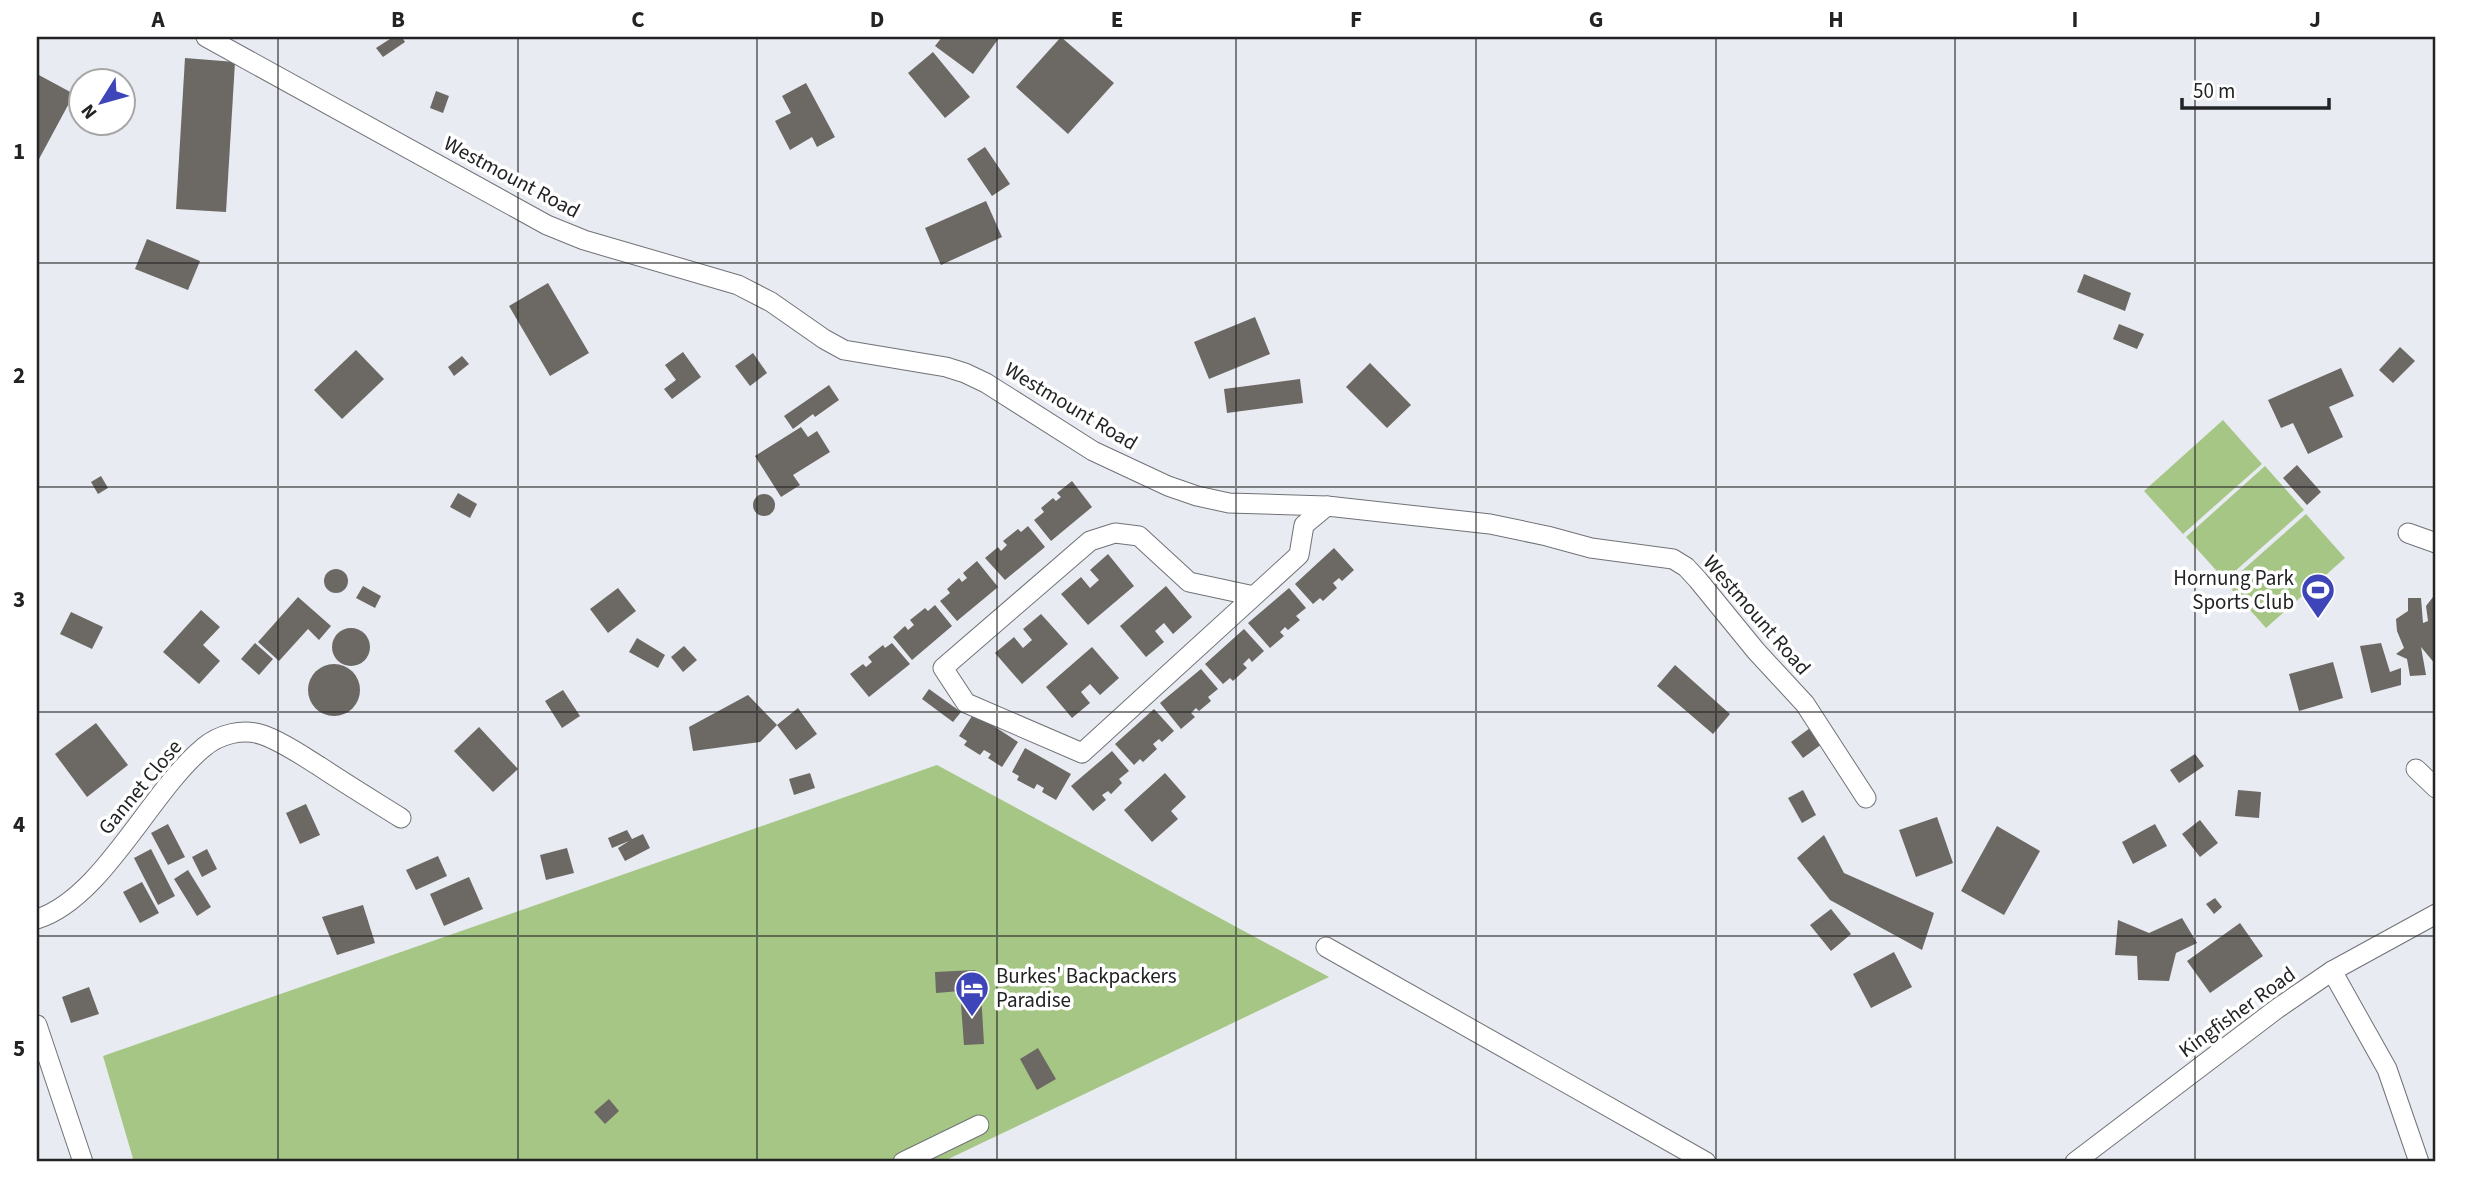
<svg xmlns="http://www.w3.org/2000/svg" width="2473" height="1199" font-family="'Source Sans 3',sans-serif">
<rect width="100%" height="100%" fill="#e8ebf1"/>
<g fill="#a6c685">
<polygon points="2223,420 2262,464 2183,534 2144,491"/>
<polygon points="2265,466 2304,510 2225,580 2186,537"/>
<polygon points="2306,514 2345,558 2266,628 2227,584"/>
<polygon points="937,765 1329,977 942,1162 134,1162 103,1056"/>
</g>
<g fill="#6c6864">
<polygon points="393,37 402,37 405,42 383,57 376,48"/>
<polygon points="942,37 998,37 999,38 973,74 935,46"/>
<polygon points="1061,37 1114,83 1068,134 1016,87"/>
<polygon points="933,52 970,97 945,118 908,73"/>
<polygon points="185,58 235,62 226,212 176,209"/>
<polygon points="37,74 74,94 39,159 37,158"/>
<polygon points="806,83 835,137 817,147 812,137 790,150 775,121 791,113 782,96"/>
<polygon points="436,91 449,96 443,113 430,108"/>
<polygon points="985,147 1010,184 992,196 967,159"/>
<polygon points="986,201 1002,237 941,265 925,228"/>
<polygon points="147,239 200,261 188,290 135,269"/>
<polygon points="2084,274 2131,293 2125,311 2077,292"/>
<polygon points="548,283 589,353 550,376 509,306"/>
<polygon points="1255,317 1270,354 1209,379 1194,342"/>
<polygon points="2119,324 2144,334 2137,349 2113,339"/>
<polygon points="2400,347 2415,361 2393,383 2379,370"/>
<polygon points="356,350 384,379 342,419 314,390"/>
<polygon points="683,352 701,377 672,399 664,389 676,380 665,365"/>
<polygon points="753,353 767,373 750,386 735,366"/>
<polygon points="462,356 469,364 454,376 448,367"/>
<polygon points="1370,363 1411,405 1387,428 1346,387"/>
<polygon points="2341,368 2354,396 2329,407 2343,437 2308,454 2293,423 2281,428 2268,400"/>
<polygon points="1300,379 1303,403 1227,413 1224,389"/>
<polygon points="829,385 839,400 815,417 813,414 793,429 784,416"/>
<polygon points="801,427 808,437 817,431 830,452 793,475 800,485 781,497 755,456"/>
<polygon points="2297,465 2321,492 2307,505 2283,478"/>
<polygon points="101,476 108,488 98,494 91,482"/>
<polygon points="1072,481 1092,507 1051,541 1034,520 1044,512 1041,508 1053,498 1056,501 1061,497 1057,493"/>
<polygon points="458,493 477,504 470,518 450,507"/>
<circle cx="764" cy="505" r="11"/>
<polygon points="1028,526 1045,547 1005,580 985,558 998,547 1001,551 1007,545 1003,541 1018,529 1021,532"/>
<polygon points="1334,548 1354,570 1342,581 1339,578 1333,583 1337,588 1323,601 1320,598 1313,604 1295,584"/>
<polygon points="1108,554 1134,586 1088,625 1061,594 1081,577 1090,588 1099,580 1090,570"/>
<polygon points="977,561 998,587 957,621 940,601 950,593 947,589 959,578 962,582 967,578 963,573"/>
<circle cx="336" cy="581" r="12"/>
<polygon points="363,586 381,596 375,608 356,598"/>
<polygon points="1166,586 1192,617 1173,634 1164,623 1155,631 1164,642 1146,657 1120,626"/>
<polygon points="618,588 636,611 608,633 590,609"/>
<polygon points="1289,588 1306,608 1296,616 1300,620 1288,630 1285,627 1280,632 1284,636 1270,648 1248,623"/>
<polygon points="298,597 331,626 319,640 308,629 279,661 258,642"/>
<polygon points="2433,597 2436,601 2436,638 2433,638 2436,642 2436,665 2421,647 2426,675 2410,676 2407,659 2396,654 2404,648 2397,631 2396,619 2408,611 2408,598 2421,598 2423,623 2428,621 2426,606"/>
<polygon points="935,605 952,626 912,660 893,637 905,626 908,630 914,625 910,620 925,608 928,611"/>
<polygon points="201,610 220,627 203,645 220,661 199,684 163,652"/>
<polygon points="71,612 103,627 92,649 60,634"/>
<polygon points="1041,614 1068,644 1022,684 995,653 1014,637 1023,648 1032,640 1023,629"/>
<circle cx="351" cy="647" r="19"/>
<polygon points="1244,629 1264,651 1252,662 1249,658 1243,664 1247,668 1233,681 1230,678 1223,684 1205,664"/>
<polygon points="637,638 665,655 658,668 629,652"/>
<polygon points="255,643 273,659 259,675 241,659"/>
<polygon points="892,643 910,664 869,697 850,674 863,664 866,667 872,662 868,657 883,645 885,648"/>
<polygon points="2381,643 2390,672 2401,668 2401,685 2371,693 2360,646"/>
<polygon points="684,646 697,660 683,672 671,657"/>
<polygon points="1092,647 1119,678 1100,695 1090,684 1081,692 1090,703 1072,718 1046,687"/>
<polygon points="2333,662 2343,698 2299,711 2289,674"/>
<circle cx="334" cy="690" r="26"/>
<polygon points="1675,665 1730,714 1713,734 1657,686"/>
<polygon points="1201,669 1218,689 1208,697 1211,701 1199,711 1196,708 1191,713 1195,717 1181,729 1160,703"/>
<polygon points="929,689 961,712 953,722 922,699"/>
<polygon points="563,690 580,716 562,728 545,701"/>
<polygon points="748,695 777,725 798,708 817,734 796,750 777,725 760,742 693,751 689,727"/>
<polygon points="1154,709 1174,731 1162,742 1159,739 1153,744 1157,749 1143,762 1140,759 1134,765 1115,744"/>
<polygon points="974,713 1018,742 1002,767 988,758 991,754 984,750 980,755 964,745 967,741 959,736"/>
<polygon points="96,723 128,765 87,797 55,754"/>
<polygon points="479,727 518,769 493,792 454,751"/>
<polygon points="1810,728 1822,744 1803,758 1791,742"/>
<polygon points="1025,748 1071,774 1056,800 1042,792 1044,788 1037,784 1034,789 1017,780 1019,776 1012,772"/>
<polygon points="1112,751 1129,771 1119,779 1122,783 1111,794 1108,791 1102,795 1106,800 1093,811 1071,786"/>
<polygon points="2195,754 2204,766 2179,783 2170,770"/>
<polygon points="810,773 815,788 794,795 789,779"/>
<polygon points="1165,773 1186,797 1171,811 1178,819 1152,842 1124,810"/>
<polygon points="1803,790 1816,815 1802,823 1788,798"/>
<polygon points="2238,790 2261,792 2259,818 2235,816"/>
<polygon points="306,804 320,835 300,844 286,813"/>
<polygon points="1937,817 1953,863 1916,877 1899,830"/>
<polygon points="2200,820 2218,843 2200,857 2182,834"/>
<polygon points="168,824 185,857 168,865 151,833"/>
<polygon points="2155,824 2167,846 2133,864 2122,842"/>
<polygon points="1997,826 2040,851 2004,915 1961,891"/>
<polygon points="627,830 632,839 643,834 650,848 625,861 618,848 629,841 612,848 608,838"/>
<polygon points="1824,835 1844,873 1934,913 1922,950 1830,900 1797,858"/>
<polygon points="567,848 574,873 546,880 540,855"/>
<polygon points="151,849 175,896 158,905 134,858"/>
<polygon points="207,849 217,869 202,877 192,857"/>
<polygon points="438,856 447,876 416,890 406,870"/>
<polygon points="188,870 211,907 197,916 174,879"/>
<polygon points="469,877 483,909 444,926 430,894"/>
<polygon points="142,882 159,913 140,923 123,892"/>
<polygon points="2215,898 2222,907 2214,914 2206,904"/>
<polygon points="363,905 375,943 337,955 322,917"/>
<polygon points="1831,909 1851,934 1831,951 1810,925"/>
<polygon points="2182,918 2197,943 2176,953 2169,981 2138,980 2137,956 2115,955 2118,920 2149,933"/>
<polygon points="2240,923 2263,956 2210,993 2187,961"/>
<polygon points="1894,952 1912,987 1871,1008 1853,974"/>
<polygon points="975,970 980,976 984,1044 964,1045 960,991 936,993 935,972"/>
<polygon points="89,987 99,1014 71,1023 62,997"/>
<polygon points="1038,1048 1056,1079 1037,1090 1020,1059"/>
<polygon points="609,1099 619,1111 605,1124 594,1112"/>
</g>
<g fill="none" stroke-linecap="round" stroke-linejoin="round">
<g stroke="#707277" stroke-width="21">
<g id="minor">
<polyline points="206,37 547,225 584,240 738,285 771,302 824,339 844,350 946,367 965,373 986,383 1093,451 1168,486 1197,496 1229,503 1327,506 1490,524 1547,536 1591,548 1673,559 1686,567 1698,580 1756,651 1805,704 1866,798"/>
<polyline points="2408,533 2436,543"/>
<polyline points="1254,596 1189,582 1139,536 1115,533 1090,541 943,668 966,703 1082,753 1299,555 1304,525 1327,506"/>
<polyline points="2416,769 2436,788"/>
<path d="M37,919c65,-20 113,-127 166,-171 16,-14 40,-20 60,-13 20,7 38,20 56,31 27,18 55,35 82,52"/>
<polyline points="1326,947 1706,1162"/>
<polyline points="2332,971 2387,1069 2419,1162"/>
<polyline points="37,1025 83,1162"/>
<polyline points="903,1162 979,1125"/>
<polyline points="2075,1162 2278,1008 2332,971 2436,914"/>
</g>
</g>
<use href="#minor" stroke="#fff" stroke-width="19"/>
</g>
<path fill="none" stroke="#222325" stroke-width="2" stroke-opacity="0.55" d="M278,37v1125M518,37v1125M757,37v1125M997,37v1125M1236,37v1125M1476,37v1125M1716,37v1125M1955,37v1125M2195,37v1125M37,263h2399M37,487h2399M37,712h2399M37,936h2399"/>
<defs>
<g id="stadium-pin" transform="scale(1.75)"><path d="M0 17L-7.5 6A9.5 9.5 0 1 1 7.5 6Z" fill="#3e45b9" stroke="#fff"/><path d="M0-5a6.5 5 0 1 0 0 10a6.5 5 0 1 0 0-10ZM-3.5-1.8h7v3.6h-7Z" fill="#fff"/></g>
<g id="hotel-pin" transform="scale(1.75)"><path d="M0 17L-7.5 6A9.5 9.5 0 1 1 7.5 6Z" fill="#3e45b9" stroke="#fff"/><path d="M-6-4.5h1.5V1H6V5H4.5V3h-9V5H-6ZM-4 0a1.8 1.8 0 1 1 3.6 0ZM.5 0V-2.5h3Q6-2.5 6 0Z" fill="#fff"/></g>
</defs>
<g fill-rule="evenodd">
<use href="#stadium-pin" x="2318" y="590"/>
<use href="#hotel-pin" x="972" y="988"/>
</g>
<g text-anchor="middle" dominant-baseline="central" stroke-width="7" stroke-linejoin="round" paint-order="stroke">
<g font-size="21" fill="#222325" stroke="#fff">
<text transform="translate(512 177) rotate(28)">Westmount Road</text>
<text transform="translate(1071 406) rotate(31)">Westmount Road</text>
<text transform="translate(1757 615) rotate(49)">Westmount Road</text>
<text transform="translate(140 787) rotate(-50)">Gannet Close</text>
<text transform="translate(2237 1012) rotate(-36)">Kingfisher Road</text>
</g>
<g font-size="21" fill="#222325" stroke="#fff" text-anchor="end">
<text x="2294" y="578">Hornung Park<tspan x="2294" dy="24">Sports Club</tspan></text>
<text x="996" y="976" text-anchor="start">Burkes' Backpackers<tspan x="996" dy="24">Paradise</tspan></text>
</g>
</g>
<rect width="2473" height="1199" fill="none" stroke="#ffffff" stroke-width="77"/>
<g transform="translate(102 102) rotate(233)"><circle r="33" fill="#ffffff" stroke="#a7a7a8" stroke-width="2"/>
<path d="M0-5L12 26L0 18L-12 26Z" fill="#3e45b9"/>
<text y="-10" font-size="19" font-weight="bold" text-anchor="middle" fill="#222325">N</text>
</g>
<path d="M2182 98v10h147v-10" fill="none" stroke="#222325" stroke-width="3.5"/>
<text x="2193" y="98" font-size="21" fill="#222325" stroke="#ffffff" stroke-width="5" paint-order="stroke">50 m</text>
<rect x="38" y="38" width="2396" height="1122" fill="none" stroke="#222325" stroke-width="2.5"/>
<g font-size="23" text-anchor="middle" font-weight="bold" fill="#222325">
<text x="158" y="27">A</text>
<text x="398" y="27">B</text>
<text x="638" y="27">C</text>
<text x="877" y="27">D</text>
<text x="1117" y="27">E</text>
<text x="1356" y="27">F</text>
<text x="1596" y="27">G</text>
<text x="1836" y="27">H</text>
<text x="2075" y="27">I</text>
<text x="2315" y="27">J</text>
<text x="19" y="159">1</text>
<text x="19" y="383">2</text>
<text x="19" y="607">3</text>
<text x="19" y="832">4</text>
<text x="19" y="1056">5</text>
</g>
</svg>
